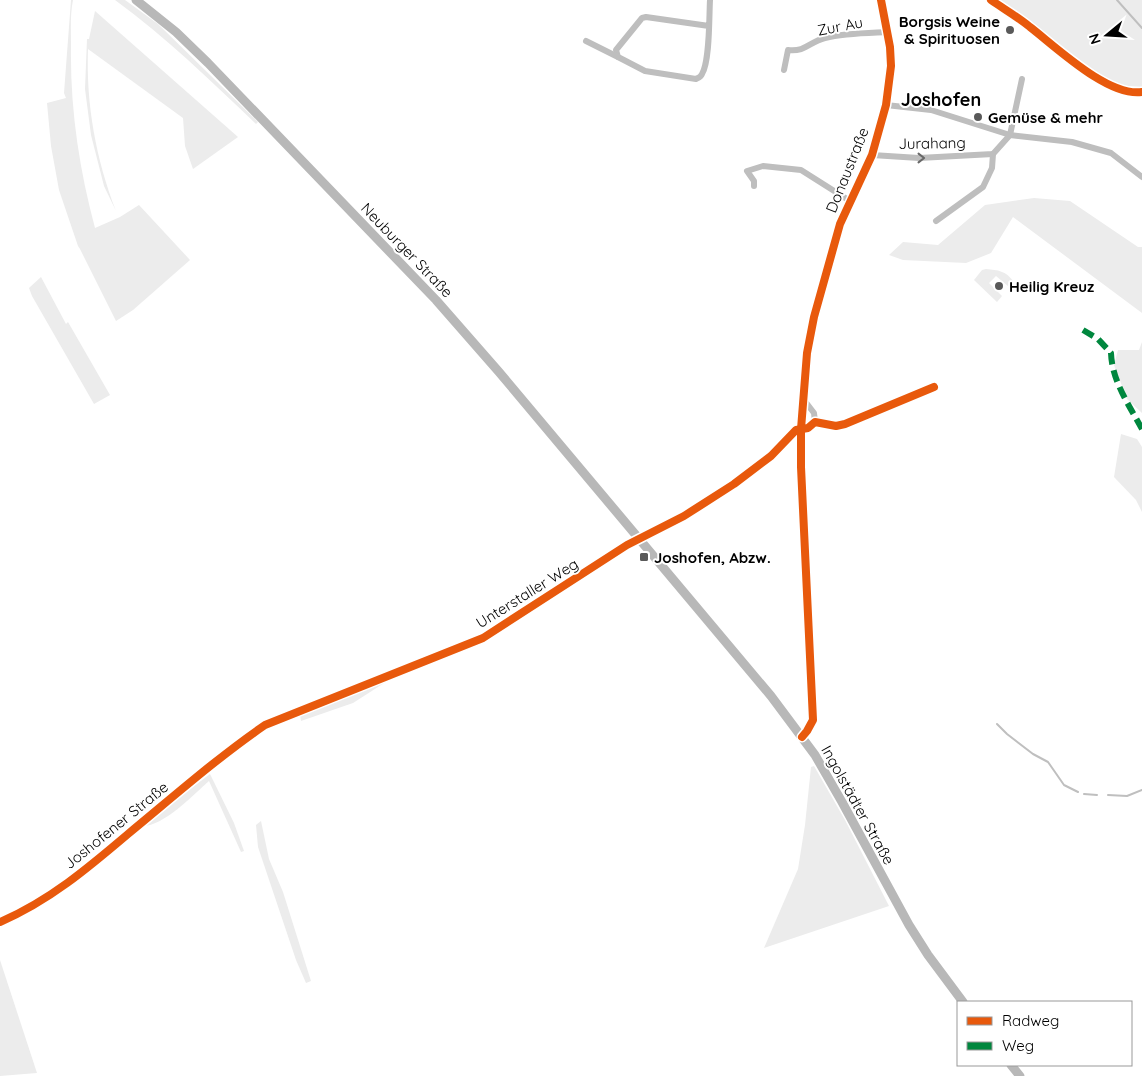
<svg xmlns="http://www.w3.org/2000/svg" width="1142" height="1076" font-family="Quicksand,sans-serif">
<rect width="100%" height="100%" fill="#fff"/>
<g fill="#ececec">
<path d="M71,0h2c-3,15 -2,31 -2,46 -1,62 8,122 24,182l25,-11 19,-12 51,55 -57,50 -17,11 -36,-72 -2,-3 -19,-56 -8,-44 -4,-43 19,-5 -2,-5z"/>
<path d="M115,0h10l33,24 100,98 -2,2c-45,-43 -90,-87 -141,-124z"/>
<polygon points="997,0 1142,0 1142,87 1114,85"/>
<path d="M95,11l143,126 -45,32 -8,-23 -2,-28 -95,-69c-2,56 8,110 28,162l-12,-25 -13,-51 -6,-46 2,-50h2z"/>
<polygon points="1034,198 1070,201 1138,247 1142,247 1142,313 1013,217 991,253 966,263 903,260 889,255 903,242 938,245 985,205"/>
<path d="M986,269c12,1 20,2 27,12l-5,5 -12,-10 -7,7 13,13 -5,6 -23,-22 8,-10z"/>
<polygon points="41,277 66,324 68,322 110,395 94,404 32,296 29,288"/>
<polygon points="1142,342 1142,413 1127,399 1114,365 1118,350 1139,350"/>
<polygon points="1121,434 1137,439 1142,447 1142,512 1136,500 1114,477"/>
<polygon points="392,678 353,703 301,721 300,715"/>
<polygon points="814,766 845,820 889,906 764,948 798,869 805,825 811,767"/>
<path d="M210,774l24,49 10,28 -3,1 -32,-71c-16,14 -47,47 -68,45z"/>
<polygon points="261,821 269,859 283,892 311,981 306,983 296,960 258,847 256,825"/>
<polygon points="0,960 37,1073 0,1076"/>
</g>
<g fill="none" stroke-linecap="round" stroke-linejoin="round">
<g stroke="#bfbfbf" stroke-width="2">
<polyline points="1117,0 1142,28"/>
<polyline points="997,724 1007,734 1033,754 1048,762 1064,785 1078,792"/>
<polyline points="1084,794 1097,795"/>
<polyline points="1108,795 1127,796 1142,790"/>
</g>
<g stroke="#bebebe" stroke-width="6">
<path d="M991,0c13,9 27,17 39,27 26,20 78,70 112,65"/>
<path d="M709,26l-63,-9 -4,1 -26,32 2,7 27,14 51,8c2,-1 5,-2 6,-5 8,-13 7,-57 8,-74"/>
<polyline points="586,41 618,57"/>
<path d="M784,70l4,-20c18,2 21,-8 37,-12 20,-5 42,-5 63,-6"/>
<polyline points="886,105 931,110 1010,135 1072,142 1111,153 1142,177"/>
<polyline points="872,155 919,158 993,154 1010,135 1022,79"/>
<polyline points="754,186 754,181 747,171 763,166 801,170 850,201"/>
<polyline points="936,221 983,187 992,168 993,154"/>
<polyline points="804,400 814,413 815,422"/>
<polyline points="638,538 652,533 684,516 734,484 771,456 796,430 808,428 815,422 836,426 845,424 934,387"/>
<polyline points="802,737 807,731 813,720 801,467 801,429 807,353 814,317 840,224 872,155 886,105 891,66 890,47 881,0"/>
</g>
<path stroke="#bebebe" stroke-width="8" d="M0,922c49,-21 88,-54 128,-88 45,-37 89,-76 137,-109l218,-87 155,-100"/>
<g stroke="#b8b8b8" stroke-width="9">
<polyline points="136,0 176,32 208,63 436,300 499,372 771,696 815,755 842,802 909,925 928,955 963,1002"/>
<polyline points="1011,1065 1020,1076"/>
</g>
<path stroke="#00873e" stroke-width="6" stroke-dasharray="12 6" stroke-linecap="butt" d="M1083,330l15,9 13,14c1,28 18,52 31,76"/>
<g stroke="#fff" stroke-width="11">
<g id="cycleway">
<path d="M991,0c13,9 27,17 39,27 26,20 78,70 112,65"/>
<polyline points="802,737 807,731 813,720 801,467 801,429 807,353 814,317 840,224 872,155 886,105 891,66 890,47 881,0"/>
<path d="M0,922c49,-21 88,-54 128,-88 45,-37 89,-76 137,-109l218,-87 144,-93 57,-29 50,-32 37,-28 25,-26 12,-2 7,-6 21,4 9,-2 89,-37"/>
</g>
</g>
<use href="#cycleway" stroke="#e8590c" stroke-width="8"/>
</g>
<defs><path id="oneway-chevron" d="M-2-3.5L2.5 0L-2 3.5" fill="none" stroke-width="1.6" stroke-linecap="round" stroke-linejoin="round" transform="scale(1.25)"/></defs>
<use stroke="#686868" href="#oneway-chevron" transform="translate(921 158)"/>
<g fill="#595959" stroke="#fff" stroke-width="2">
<circle cx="1010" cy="30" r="5"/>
<circle cx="978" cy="117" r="5"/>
<circle cx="999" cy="286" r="5"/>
<rect x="639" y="552" width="10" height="10" rx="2.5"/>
</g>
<g text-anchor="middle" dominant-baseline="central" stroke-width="4" stroke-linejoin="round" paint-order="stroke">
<g font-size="15" font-weight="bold" fill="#000" stroke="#fff" text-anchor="start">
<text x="1000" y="21" text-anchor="end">Borgsis Weine<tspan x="1000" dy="17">&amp; Spirituosen</tspan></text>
<text x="988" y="117">Gemüse &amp; mehr</text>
<text x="1009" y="286">Heilig Kreuz</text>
<text x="654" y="557">Joshofen, Abzw.</text>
</g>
<g font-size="15" fill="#000" stroke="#fff">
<text transform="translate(840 26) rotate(-11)">Zur Au</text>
<text transform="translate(932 143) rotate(-1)">Jurahang</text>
<text transform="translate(847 170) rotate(-68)">Donaustraße</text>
<text transform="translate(407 250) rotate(46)">Neuburger Straße</text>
<text transform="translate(527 593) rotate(-32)">Unterstaller Weg</text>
<text transform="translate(858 805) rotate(61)">Ingolstädter Straße</text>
<text transform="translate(116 825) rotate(-39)">Joshofener Straße</text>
</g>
<g font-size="18" font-weight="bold" fill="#000" stroke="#fff">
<text x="941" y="99">Joshofen</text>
</g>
</g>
<rect x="957" y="1001" width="175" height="65" fill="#ffffff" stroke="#999999"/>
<rect x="967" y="1017" width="25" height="8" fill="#e8590c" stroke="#999999"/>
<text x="1002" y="1026" font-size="15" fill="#000000">Radweg</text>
<rect x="967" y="1042" width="25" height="8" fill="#00873e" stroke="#999999"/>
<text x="1002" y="1051" font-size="15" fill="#000000">Weg</text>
<g transform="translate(1107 35) rotate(252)" stroke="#ffffff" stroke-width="4" paint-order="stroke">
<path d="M0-4L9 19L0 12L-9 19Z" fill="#000000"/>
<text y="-8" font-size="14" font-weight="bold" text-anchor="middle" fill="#000000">N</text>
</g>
</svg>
